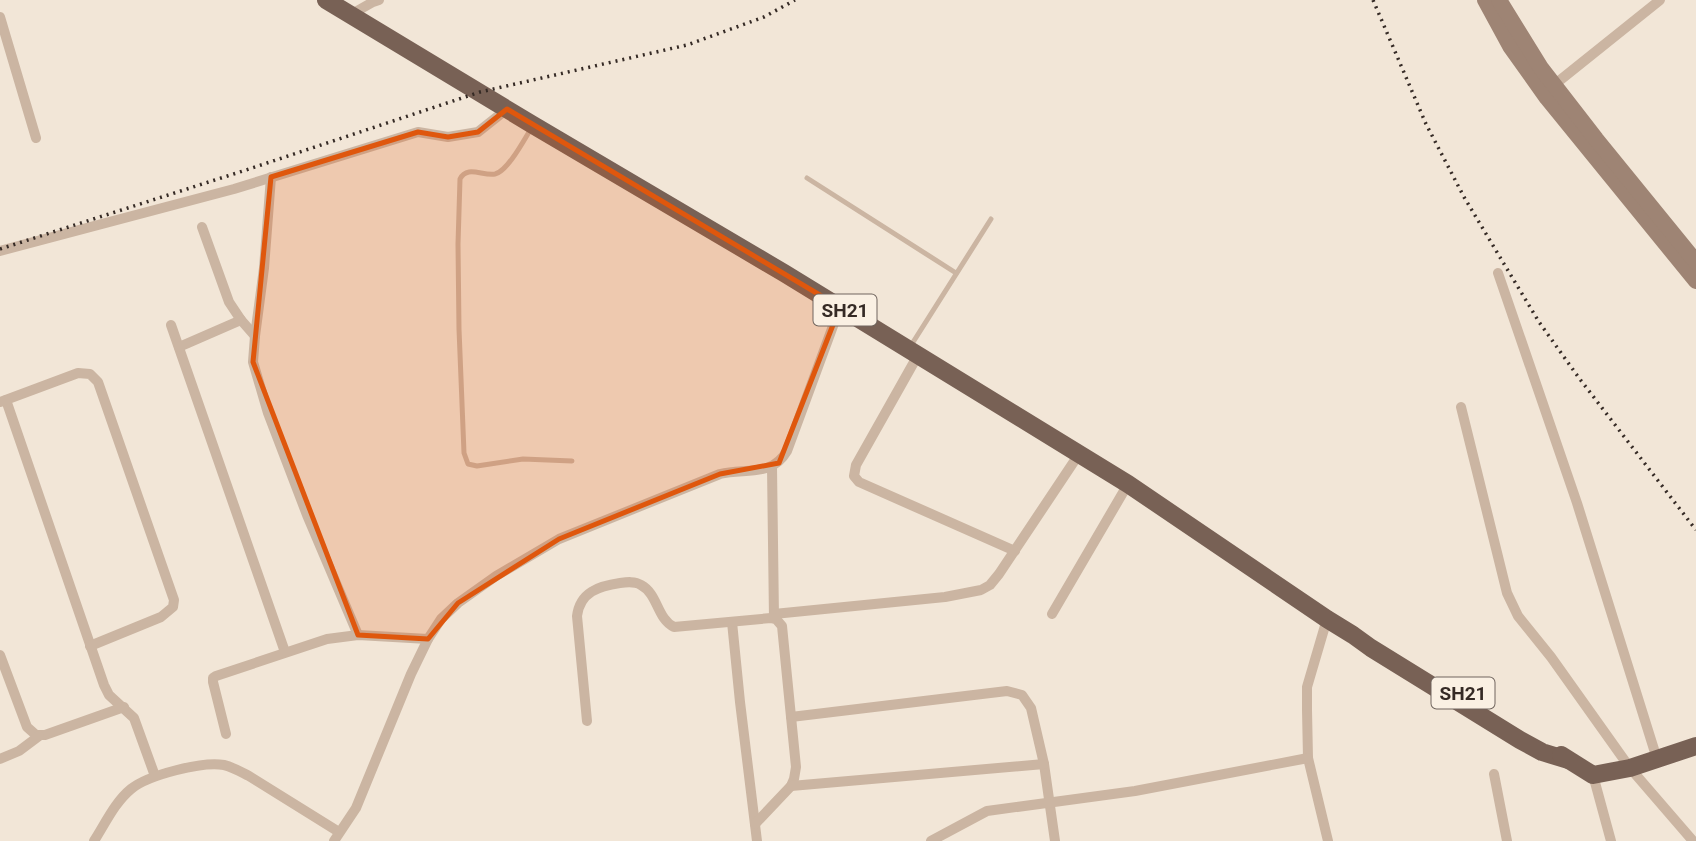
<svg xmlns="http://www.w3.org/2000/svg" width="1696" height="841" font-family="Roboto,sans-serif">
<rect width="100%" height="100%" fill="#f2e6d7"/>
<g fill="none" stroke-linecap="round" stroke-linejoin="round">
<g stroke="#cbb5a2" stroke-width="5">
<path d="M532,127c-7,11 -24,44 -37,47 -13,2 -28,-9 -35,5l-2,65 1,85 5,124 4,11 9,2 46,-7 49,2"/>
<polyline points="807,178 956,273"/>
<polyline points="910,347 991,219"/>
</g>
<g stroke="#cbb5a2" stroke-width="10">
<polyline points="350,15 373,2 379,0"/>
<polyline points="0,17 36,138"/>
<polyline points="1554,85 1660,0"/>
<polyline points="271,177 264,268 255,336 253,362 268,413 307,515 358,635"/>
<polyline points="202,227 229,302 241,320 255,336"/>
<polyline points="0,251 234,189 418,132 448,137 478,132 507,109"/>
<polyline points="1498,273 1577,503 1657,759"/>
<polyline points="171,325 285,652"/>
<polyline points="179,347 241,320"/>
<polyline points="918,355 856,465 854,476 859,482 1015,551"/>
<polyline points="6,400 104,685 109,695 134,718 155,776"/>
<polyline points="0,402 78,373 90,374 98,382 174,600 173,607 161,617 90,646"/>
<polyline points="1461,407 1507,593 1518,616 1551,657 1630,768 1693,841"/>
<polyline points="772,467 774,618"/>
<polyline points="774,614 945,597 981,590 990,585 999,574 1079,454"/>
<polyline points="1052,614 1128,484"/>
<polyline points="1327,619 1307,687 1307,710 1308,758 1328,841"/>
<polyline points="732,622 740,702 757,841"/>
<polyline points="0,655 27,727 36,735 45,735 124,707"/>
<polyline points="791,717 1007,691 1022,695 1031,708 1044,764 1055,841"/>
<path d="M587,721l-10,-105c3,-24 22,-30 43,-33 7,-1 15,-2 21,2 17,9 16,34 33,42l97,-9 5,1 6,7 14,141 -2,12 -3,7 -36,38"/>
<polyline points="226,734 213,682 213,678 216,676 327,639 358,635 428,639"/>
<polyline points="0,759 19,751 39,736"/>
<polyline points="1494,774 1507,841"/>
<polyline points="1593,775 1611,841"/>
<polyline points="791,786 1044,764"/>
<path d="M94,841c11,-17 21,-39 37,-52 17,-14 72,-28 93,-24 9,2 17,7 25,11l90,56"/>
<path d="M334,841l22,-33 55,-134 17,-35 13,-20 17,-16 38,-27 63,-37 161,-65c26,-6 52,3 67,-23l53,-144"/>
<polyline points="931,841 987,811 1135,791 1308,758"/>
</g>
<g stroke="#9e8474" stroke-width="16">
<polyline points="1485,0 1510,46 1547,98 1696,281"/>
<polyline points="1499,0 1541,68 1596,139 1696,262"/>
</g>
<g stroke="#786155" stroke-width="18">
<polyline points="326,0 533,125 784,273 1128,484 1327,619 1353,635 1371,648 1520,740 1542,752 1568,760"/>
<polyline points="1561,755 1593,775 1630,768 1696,746"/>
</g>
<g stroke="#352a25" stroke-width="3.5" stroke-dasharray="2 5" stroke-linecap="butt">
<polyline points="1373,0 1426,124 1464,197 1501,259 1539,322 1579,378 1696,530"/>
<polyline points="0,249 246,170 480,92 687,45 764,17 795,0"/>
</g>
</g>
<path fill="#df570d" fill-opacity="0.2" stroke="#df570d" stroke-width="5" stroke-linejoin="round" d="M507,109l333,198 -61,156 -59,11 -161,65 -101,64 -30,36 -70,-4 -105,-273 18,-185 147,-45 30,5 30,-5z"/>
<g text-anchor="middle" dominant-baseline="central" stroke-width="5" stroke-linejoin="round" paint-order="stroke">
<g fill="#faf0e3" stroke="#70655e" stroke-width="2">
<rect x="813.5" y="294.5" width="63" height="31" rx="5"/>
<rect x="1431.5" y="677.5" width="63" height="31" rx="5"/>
</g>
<g font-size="19" font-weight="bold" fill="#352a25">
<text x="845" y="310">SH21</text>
<text x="1463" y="693">SH21</text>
</g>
</g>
</svg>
